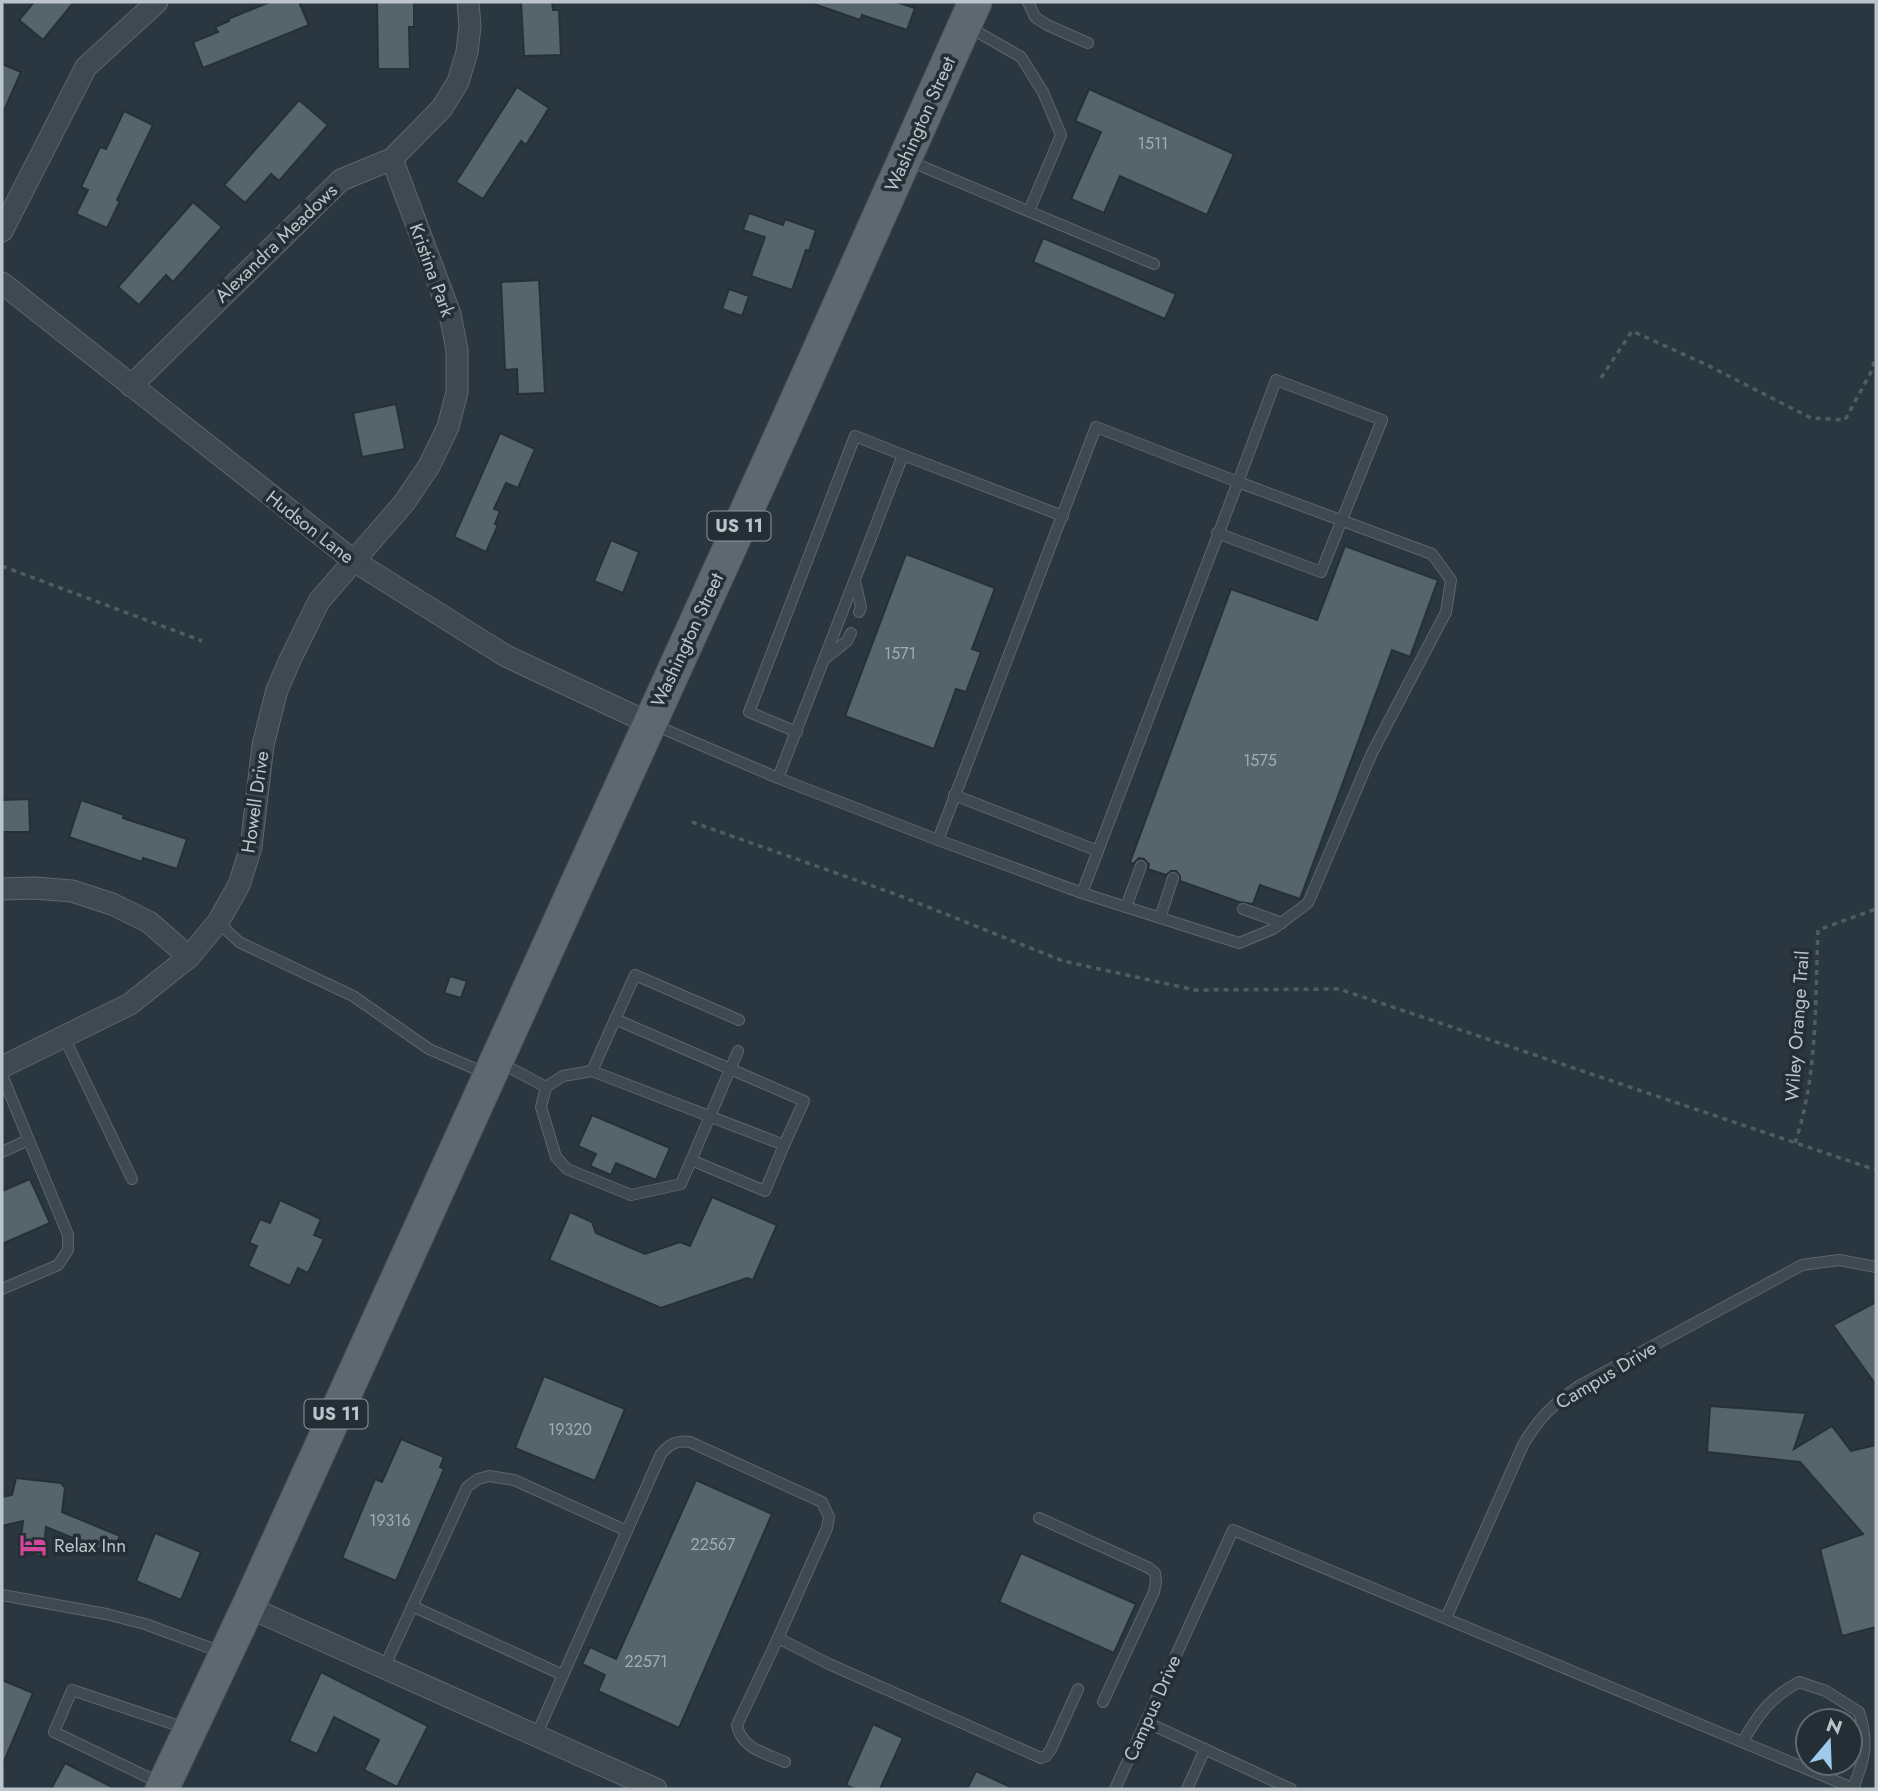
<svg xmlns="http://www.w3.org/2000/svg" width="1878" height="1791" font-family="Jost,sans-serif">
<rect width="100%" height="100%" fill="#2a3740"/>
<g fill="#56646c" stroke="#253037" stroke-width="2">
<polygon points="34,2 74,2 43,40 19,20"/>
<polygon points="270,2 299,2 309,25 203,68 193,42 218,32 215,27 229,21 228,19"/>
<polygon points="377,2 414,2 414,27 409,27 410,69 378,69"/>
<polygon points="521,2 552,2 553,10 559,10 561,55 524,56"/>
<polygon points="815,2 896,2 915,8 907,30 862,15 860,20 814,4"/>
<polygon points="2,64 21,72 2,115"/>
<polygon points="517,87 549,108 526,145 521,141 483,199 456,182"/>
<polygon points="1089,89 1234,154 1207,215 1120,176 1104,213 1071,199 1101,132 1075,121"/>
<polygon points="299,100 328,125 279,181 271,174 245,203 224,185"/>
<polygon points="124,111 153,125 117,200 120,201 107,228 76,214 88,190 81,187 100,147 106,149"/>
<polygon points="193,202 222,227 173,282 166,275 139,305 118,287"/>
<polygon points="749,213 783,225 785,219 816,230 809,251 806,250 792,290 751,276 765,237 743,230"/>
<polygon points="1043,238 1176,294 1165,319 1033,262"/>
<polygon points="539,280 545,393 518,394 517,369 505,370 501,282"/>
<polygon points="729,289 749,296 742,316 722,309"/>
<polygon points="396,404 405,449 362,457 353,413"/>
<polygon points="500,433 535,449 518,488 506,483 494,509 500,511 495,524 498,525 486,552 454,537"/>
<polygon points="611,540 639,552 623,593 594,581"/>
<polygon points="1345,546 1438,580 1410,657 1392,650 1300,899 1260,885 1253,904 1239,902 1180,881 1180,876 1176,871 1171,871 1166,875 1148,869 1149,864 1144,859 1139,858 1133,864 1130,862 1231,589 1317,620"/>
<polygon points="906,554 995,588 972,649 981,652 966,692 956,689 934,749 845,716"/>
<polygon points="29,799 30,832 2,832 2,800"/>
<polygon points="81,800 124,815 123,818 187,839 177,869 143,858 142,862 69,837"/>
<polygon points="450,976 467,981 461,998 444,993"/>
<polygon points="592,1115 670,1148 656,1180 616,1163 611,1175 590,1166 596,1154 578,1146"/>
<polygon points="30,1179 50,1223 2,1244 2,1191"/>
<polygon points="712,1197 777,1225 753,1280 747,1278 661,1308 549,1260 570,1212 592,1222 596,1233 645,1254 680,1242 690,1246"/>
<polygon points="280,1200 321,1219 314,1235 324,1239 308,1273 298,1268 290,1286 248,1266 257,1246 249,1243 260,1219 270,1223"/>
<polygon points="1876,1302 1876,1385 1833,1325"/>
<polygon points="544,1376 625,1409 595,1481 515,1448"/>
<polygon points="1710,1406 1806,1413 1794,1449 1832,1426 1851,1451 1876,1445 1876,1627 1842,1636 1820,1549 1863,1534 1800,1462 1707,1452"/>
<polygon points="401,1439 444,1457 440,1467 444,1469 396,1581 342,1558 375,1479 382,1482"/>
<polygon points="16,1478 61,1483 65,1488 62,1512 120,1536 112,1554 46,1527 43,1556 22,1554 20,1546 23,1521 2,1526 2,1497 12,1495"/>
<polygon points="696,1480 772,1514 679,1728 598,1691 605,1675 582,1664 590,1647 616,1659"/>
<polygon points="155,1533 201,1552 181,1600 136,1581"/>
<polygon points="1021,1553 1136,1604 1114,1653 999,1602"/>
<polygon points="321,1672 428,1726 397,1787 364,1770 379,1740 334,1717 317,1754 289,1741"/>
<polygon points="2,1680 33,1693 2,1766"/>
<polygon points="873,1724 903,1738 880,1789 855,1789 846,1785"/>
<polygon points="65,1763 116,1789 51,1789"/>
<polygon points="976,1771 1015,1789 967,1789"/>
</g>
<g fill="none" stroke-linecap="round" stroke-linejoin="round">
<g stroke="#5c676d" stroke-width="12">
<g id="lane">
<polyline points="1028,2 1035,17 1047,25 1088,43"/>
<polyline points="967,26 1021,57 1043,92 1061,135 1029,211"/>
<polyline points="907,160 1154,264"/>
<polyline points="855,581 861,607 859,612"/>
<polyline points="827,657 847,641 851,633"/>
<polyline points="652,724 778,778 938,840 1082,893 1239,943 1273,929 1308,903 1372,753 1446,612 1451,580 1432,554 1238,482 1082,893"/>
<polyline points="797,732 749,712 855,436 903,455"/>
<polyline points="778,778 903,455 1063,516"/>
<polyline points="954,795 1098,851"/>
<polyline points="938,840 1096,427 1238,482 1276,380 1382,420 1321,572 1217,533"/>
<polyline points="1126,907 1141,866"/>
<polyline points="1243,909 1282,923"/>
<polyline points="1160,918 1173,878"/>
<polyline points="218,922 239,942 353,996 429,1049 487,1074"/>
<polyline points="615,1019 804,1101 784,1145"/>
<polyline points="64,1037 132,1179"/>
<polyline points="499,1062 546,1087 541,1107 556,1157 567,1169 631,1195 681,1184 738,1051"/>
<polyline points="592,1071 635,975 739,1020"/>
<polyline points="2,1075 68,1235 68,1250 58,1265 2,1289"/>
<polyline points="546,1087 563,1076 592,1071 784,1145 765,1191 691,1160"/>
<polyline points="2,1152 28,1140"/>
<polyline points="1039,1518 1149,1568 1155,1573 1156,1582 1154,1592 1103,1702"/>
<polyline points="2,1595 106,1614 145,1624 224,1653"/>
<polyline points="412,1606 563,1675"/>
<path d="M1446,1618l77,-173c16,-27 30,-41 56,-59l223,-121 37,-5 37,7"/>
<polyline points="384,1668 467,1487 478,1479 489,1476 514,1480 627,1531"/>
<polyline points="1146,1722 1291,1789"/>
<path d="M536,1736l125,-282c9,-10 15,-14 29,-12l132,60 7,15 -2,11 -49,110"/>
<path d="M1743,1741c17,-29 27,-43 56,-59l27,9 33,21c10,30 6,47 -6,76"/>
<path d="M785,1762c-20,-9 -44,-14 -48,-37l41,-87 51,26 212,94 5,-2 5,-7 27,-60"/>
<polyline points="162,1784 54,1732 72,1690 185,1728"/>
<polyline points="1115,1789 1233,1530 1855,1789"/>
<polyline points="1187,1789 1205,1749"/>
</g>
</g>
<g stroke="#5c676d" stroke-width="23">
<g id="street">
<polyline points="2,231 86,67 157,2"/>
<polyline points="2,283 354,561 506,656 649,723"/>
<polyline points="131,386 341,180 392,159 442,108 458,82 467,52 470,26 468,2"/>
<polyline points="2,889 34,888 72,891 112,904 149,922 189,957"/>
<polyline points="2,1067 130,1004 189,957 218,922 239,885 251,847 263,745 277,690 290,660 319,601 404,503 429,466 448,427 457,392 457,350 450,314 392,159"/>
<polyline points="248,1607 656,1789"/>
</g>
</g>
<g stroke="#485259" stroke-width="35">
<polyline id="primary" points="162,1789 248,1607 787,422 975,2"/>
</g>
<g stroke="#4c5f5e" stroke-width="3.5" stroke-dasharray="5 5" stroke-linecap="butt">
<polyline points="1601,378 1632,331 1705,364 1811,418 1845,420 1871,372 1876,356"/>
<polyline points="2,566 202,641"/>
<polyline points="692,822 898,895 1063,961 1195,990 1339,989 1876,1170"/>
<path d="M1795,1143c23,-68 20,-142 23,-213l58,-21"/>
</g>
<use href="#lane" stroke="#3e4950" stroke-width="10"/>
<use href="#street" stroke="#3e4950" stroke-width="21"/>
<use href="#primary" stroke="#5d686f" stroke-width="33"/>
</g>
<defs>
<g id="hotel-bare" transform="scale(2.1)"><path d="M-6-4.5h1.5V1H6V5H4.5V3h-9V5H-6ZM-4 0a1.8 1.8 0 1 1 3.6 0ZM.5 0V-2.5h3Q6-2.5 6 0Z" fill="#d1479c" stroke="#232e35" stroke-width="2.5" paint-order="stroke"/></g>
</defs>
<g fill-rule="evenodd">
<use href="#hotel-bare" x="33" y="1545"/>
</g>
<g text-anchor="middle" dominant-baseline="central" stroke-width="7" stroke-linejoin="round" paint-order="stroke">
<g font-size="16" fill="#a2acb2">
<text x="1153" y="143">1511</text>
<text x="900" y="653">1571</text>
<text x="1260" y="760">1575</text>
<text x="570" y="1429">19320</text>
<text x="390" y="1520">19316</text>
<text x="713" y="1544">22567</text>
<text x="646" y="1661">22571</text>
</g>
<g fill="#232e35" stroke="#8d979d" stroke-width="2">
<rect x="707.5" y="511.5" width="63" height="29" rx="5"/>
<rect x="304.5" y="1399.5" width="63" height="29" rx="5"/>
</g>
<g font-size="18" font-weight="bold" fill="#bbc4ca">
<text x="739" y="526">US 11</text>
<text x="336" y="1414">US 11</text>
</g>
<g font-size="19" fill="#bbc4ca" stroke="#232e35">
<text transform="translate(920 124) rotate(-66)">Washington Street</text>
<text transform="translate(276 243) rotate(-44)">Alexandra Meadows</text>
<text transform="translate(432 270) rotate(70)">Kristina Park</text>
<text transform="translate(310 527) rotate(38)">Hudson Lane</text>
<text transform="translate(687 640) rotate(-65)">Washington Street</text>
<text transform="translate(255 802) rotate(-82)">Howell Drive</text>
<text transform="translate(1797 1026) rotate(-86)">Wiley Orange Trail</text>
<text transform="translate(1606 1375) rotate(-31)">Campus Drive</text>
<text transform="translate(1152 1708) rotate(-66)">Campus Drive</text>
</g>
<g font-size="19" fill="#bbc4ca" stroke="#232e35" text-anchor="start">
<text x="54" y="1545">Relax Inn</text>
</g>
</g>
<rect width="1878" height="1791" fill="none" stroke="#bbc4ca" stroke-width="7"/>
<g transform="translate(1829 1742) rotate(19)"><circle r="33" fill="#232e35" stroke="#606a71" stroke-width="2"/>
<path d="M0-5L12 26L0 18L-12 26Z" fill="#9ecbec"/>
<text y="-10" font-size="19" font-weight="bold" text-anchor="middle" fill="#bbc4ca">N</text>
</g>
</svg>
